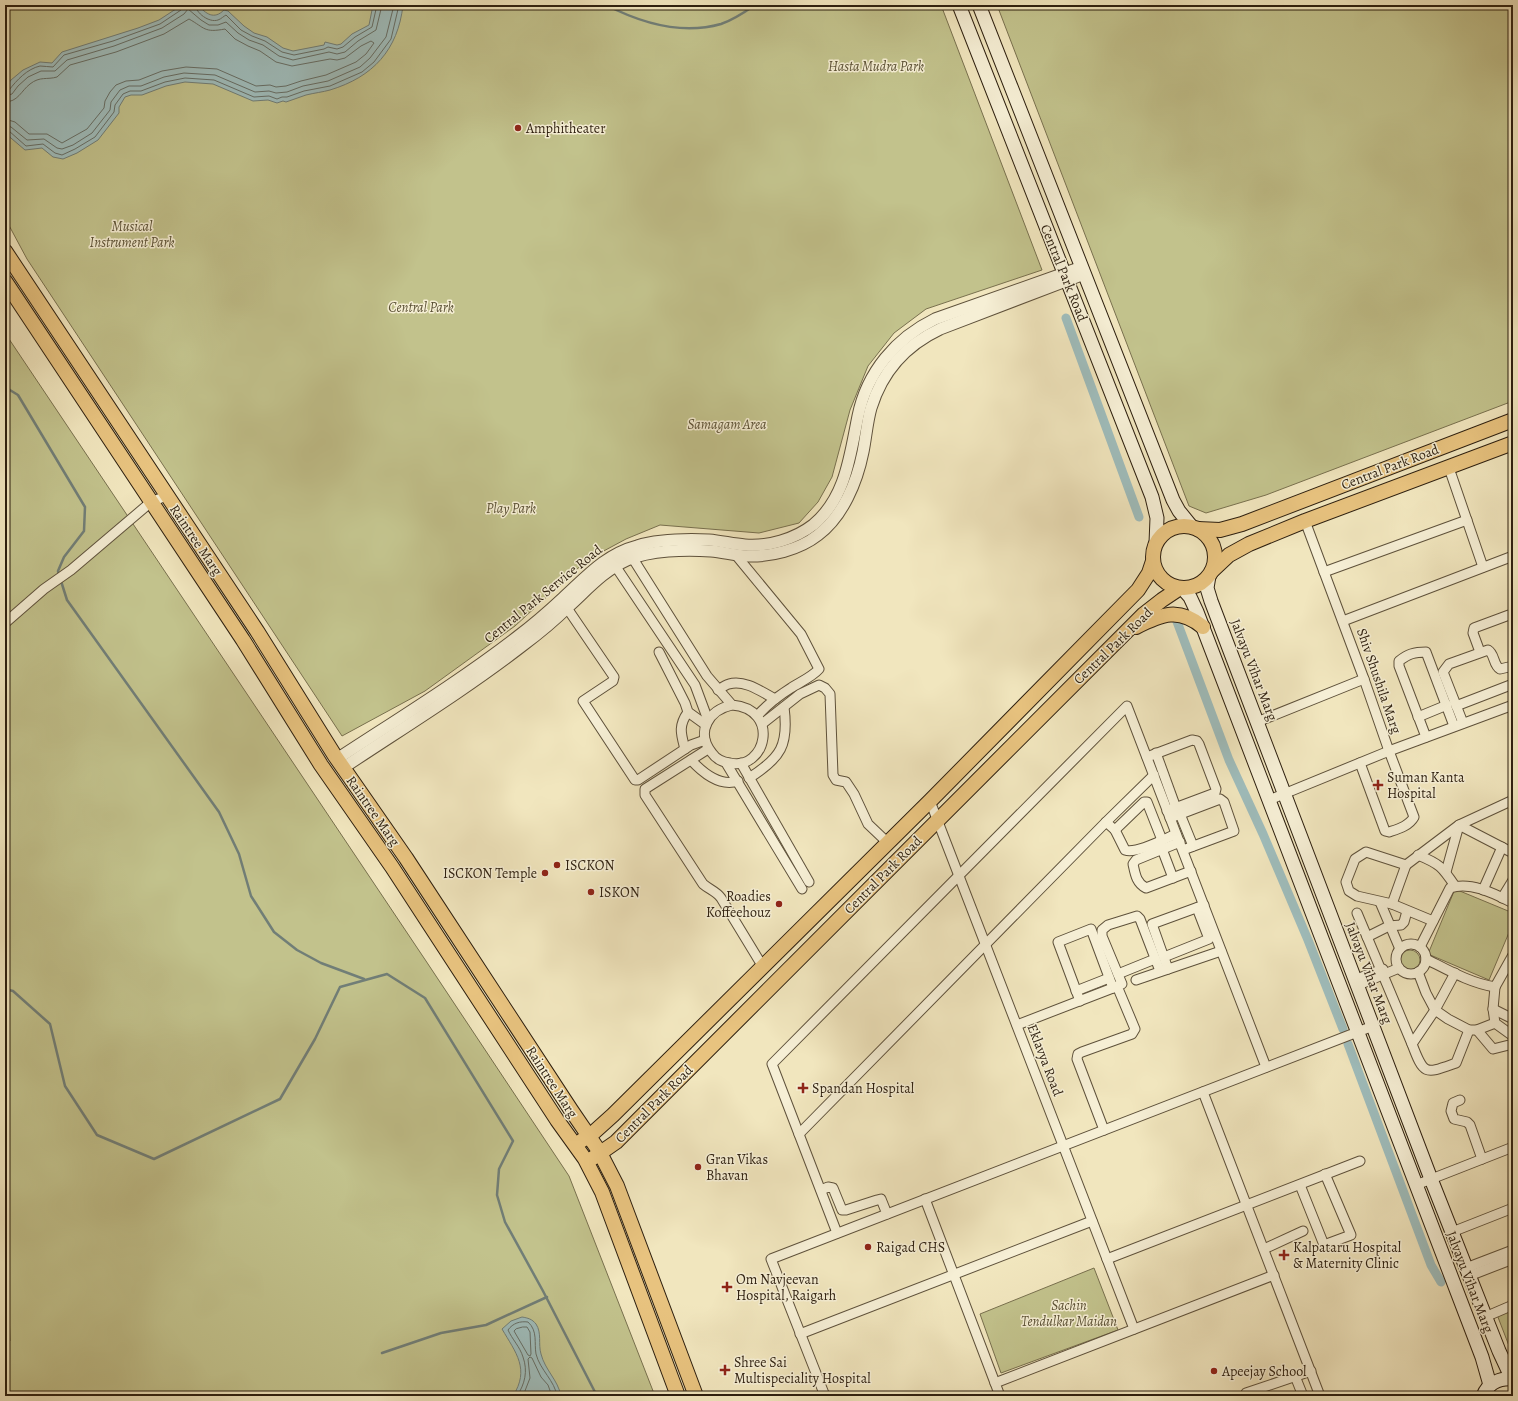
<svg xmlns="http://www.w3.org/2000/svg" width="1518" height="1401" font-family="Alegreya,serif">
<rect width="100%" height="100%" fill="#f1e6be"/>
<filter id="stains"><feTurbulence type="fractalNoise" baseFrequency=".005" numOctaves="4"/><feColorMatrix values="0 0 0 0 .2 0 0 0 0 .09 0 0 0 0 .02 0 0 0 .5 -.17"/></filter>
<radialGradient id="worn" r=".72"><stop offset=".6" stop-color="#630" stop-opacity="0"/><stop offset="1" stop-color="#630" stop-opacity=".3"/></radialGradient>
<g fill="#c2c28c" stroke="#78704e">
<polygon points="5,5 941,5 1042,270 926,309 894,333 868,366 850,410 832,477 818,502 799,523 759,533 660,525 626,539 587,560 515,626 425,691 342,736 27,259 5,218"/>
<polygon points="997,5 1513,5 1513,401 1266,495 1206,513 1189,506"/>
<polygon points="5,333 426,961 569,1176 655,1396 5,1396 5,1343 10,1341 7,1247 5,1243"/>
<polygon points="1455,889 1513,913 1513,923 1489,980 1428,954"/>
<circle cx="1410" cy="960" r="10"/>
<polygon points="1094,1268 1118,1330 1001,1373 980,1314"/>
<polygon points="1513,1305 1513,1352 1511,1351 1496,1312"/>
</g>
<g fill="#9fbdbc" stroke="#717e77">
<path d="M182,5h16c8,9 16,15 26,5l4,1 16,15 10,7 13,4 16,11 10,3 31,-6 1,-3 12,3 4,-1 11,-10 17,-9 4,-20h30c-5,45 -30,72 -73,85 -7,2 -16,3 -24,5 -7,2 -13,5 -20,7l-3,-1 -6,2 -9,-3 -15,1 -40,-17 -28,-2 -19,4 -24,9h-11l-6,2 -6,10v6l-21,27 -21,13 -14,6 -10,-2 -11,-9 -17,2 -20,-17v-45l6,-8 12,-10 17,-8 12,1 10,-11 76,-24 21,-8z"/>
<path d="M522,1317c6,1 10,2 14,7 6,9 2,20 5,30 4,16 17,26 20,42h-48c17,-27 3,-43 -11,-67l9,-8z"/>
</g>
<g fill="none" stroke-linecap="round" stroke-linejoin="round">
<g stroke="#666e66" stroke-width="1">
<path d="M195,5c1,8 14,18 23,15 3,-1 6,-4 8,-5l15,15 11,6 13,5 17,11 12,3 30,-6 4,-2 9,2 6,-2 12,-10 17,-10 5,-22"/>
<path d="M5,91l4,-1c8,-10 18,-21 31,-24 4,0 9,1 13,1l11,-12 49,-14 47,-17 21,-14 2,-5"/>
<polyline points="5,96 12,94 18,86 28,77 41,71 55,71 67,60 114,46 162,28 184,14 188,9 201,20 209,25 218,25 226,22 238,33 249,40 263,45 279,56 293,60 329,52 337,54 345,52 358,41 376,30 382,5"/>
<path d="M5,102c13,0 16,-11 25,-18 10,-8 17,-4 27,-7l13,-12 46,-13 48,-18 25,-15c16,9 15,14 36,10l10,10 13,7 12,5 16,11 16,4 38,-7 7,1 8,-2 16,-12 10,-5 3,2 -8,11 -10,8 -30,13 -25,6 -15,5 -10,1 -6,-2 -14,1 -39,-17 -31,-2 -24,4 -23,9 -13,1 -10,4 -6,7 -5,9 -1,7 -17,21 -25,14 -15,-9h-18l-14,-12 -10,-3"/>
<polyline points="5,125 11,127 27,140 44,139 57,148 62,149 73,145 92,133 110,110 111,102 120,90 129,86 141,86 164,77 184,73 215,75 255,92 269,91 276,93 287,92 303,86 328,81 360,67 370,58 386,37 394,5"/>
<polyline points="5,130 9,131 26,146 43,144 55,153 62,155 75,149 95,137 114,112 115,105 123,94 130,91 141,91 165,82 185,78 214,80 254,97 269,96 277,99 282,97 287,97 304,91 330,86 362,72 374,62 391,39 399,5"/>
<polygon points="523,1327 527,1327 530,1332 531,1354 530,1356 528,1355 514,1331 516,1329"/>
<path d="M517,1396c8,-12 11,-25 6,-39 -3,-10 -11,-18 -15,-27 5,-7 12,-9 20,-8 10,9 6,21 8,32 4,16 19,27 21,42"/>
<polyline points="523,1396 530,1378 528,1359 530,1357 532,1358 541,1377 548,1385 552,1396"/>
</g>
<g stroke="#717e77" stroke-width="2.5">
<path d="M606,5c35,18 76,30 115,19 12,-4 24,-12 34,-19"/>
<polyline points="5,387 18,395 85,507 84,531 64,557 58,571 59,576"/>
<polyline points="61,581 67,600 219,812 239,854 251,896 274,932 297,950 321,963 364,979"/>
<polyline points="5,989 13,991 50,1024 65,1086 97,1135 154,1159 280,1099 315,1039 340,987 387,974 425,998 513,1141 499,1169 497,1195 505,1222 543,1291 597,1396"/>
<polyline points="1346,1039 1348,1044"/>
<polyline points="382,1353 441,1333 486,1325 547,1297"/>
</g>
<g stroke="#9fbdbc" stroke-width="9">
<polyline points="1066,318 1139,517"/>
<polyline points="1176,619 1229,760 1263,834 1308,940 1343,1029"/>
<polyline points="1348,1044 1431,1265 1441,1282"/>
</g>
<g stroke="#5e513b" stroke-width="11">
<g id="minor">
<polyline points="1449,468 1483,567"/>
<path d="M1305,521l59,158 25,72 25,66c-5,9 -16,12 -25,15l-4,-1 -25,-68"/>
<path d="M630,554l77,122 25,29c49,4 34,66 -2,58 -8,-1 -14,-4 -18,-10 -17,-21 -3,-43 20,-48"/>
<path d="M735,554l66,80 18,35c-7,8 -19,13 -28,19 -13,8 -24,17 -34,28"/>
<polyline points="612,561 695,685 708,720"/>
<polyline points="1324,572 1467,520"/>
<polyline points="567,608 614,677 613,681 583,701 635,780 638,780 691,745 705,740"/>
<polyline points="1343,621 1513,556"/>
<polyline points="5,623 44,589 71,570 151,502 166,496"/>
<polyline points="659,652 685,703 688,712 706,725"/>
<polyline points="1480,652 1473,633 1474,628 1509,615 1513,616"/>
<path d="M718,690c3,-2 7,-5 11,-6 15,-5 33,8 46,15"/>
<polyline points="1456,706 1513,684"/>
<polyline points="1418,717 1447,705"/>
<polyline points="1257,722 1364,679"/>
<path d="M1463,723l-20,-51 6,-8 39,-14c7,4 5,15 12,19l13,-3"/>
<polyline points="762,724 800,694 819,685 825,688 830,694 833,775 836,780 846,782 854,794 868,824 888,843"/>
<path d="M1426,737l-27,-71v-5c9,-7 15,-9 27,-9l28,74"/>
<path d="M685,749c-4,-15 -7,-23 3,-37"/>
<path d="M708,749l-63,40v6l58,89c7,6 13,7 18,14l42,69"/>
<polyline points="1156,753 1176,808"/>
<polyline points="1147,757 1192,740 1197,741 1199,744 1216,789 1215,793 1167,811"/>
<path d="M691,760c11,12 29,27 47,21"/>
<polyline points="726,763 802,889"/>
<polyline points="741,763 809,882"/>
<path d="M749,778c32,-20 40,-33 35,-71"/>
<polyline points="1269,800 1389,751 1513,705"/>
<polyline points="930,801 1134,1329"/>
<polyline points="1180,814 1193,846"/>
<polyline points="1170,818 1220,799 1224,802 1234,831 1183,850"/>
<path d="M1106,822l9,8 10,20c12,4 39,-11 51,-16"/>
<polyline points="1115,830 1144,802 1147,802 1162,840"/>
<path d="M1180,842l-44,18 -3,4c2,9 3,19 13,24l45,-17"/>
<polyline points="1162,849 1173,878"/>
<path d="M1418,855c22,9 24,12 37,31"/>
<polyline points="1446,872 1459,825 1513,853"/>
<polyline points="1483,890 1502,847"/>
<polyline points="1502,898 1513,880"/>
<polyline points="1380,902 1400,949"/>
<polyline points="1392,904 1406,865"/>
<path d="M1357,913l55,131c12,32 13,30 44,19l13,-33"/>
<polyline points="1433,921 1392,904 1357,896 1349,891 1346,882 1355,859 1366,852 1406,865 1459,825 1513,800"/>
<polyline points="1367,937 1389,926 1401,925 1404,922 1407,911"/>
<circle cx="1411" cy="959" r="15"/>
<path d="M1420,947l30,-59c21,-7 45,6 63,15"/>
<polyline points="1164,957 1209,939 1197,908"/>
<path d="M1426,959c22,11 44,24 69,28l18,-32"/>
<polyline points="1168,969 1152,924 1204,905"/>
<polyline points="1418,972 1426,993 1435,1010 1448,1019 1469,1030 1477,1030 1495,1023"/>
<polyline points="1118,974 1155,959"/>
<polyline points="1136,980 1221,951"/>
<polyline points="1354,980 1383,969"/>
<polyline points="1122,984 1102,936 1102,930 1108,925 1137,916 1140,919 1160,971"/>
<polyline points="1356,986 1399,968"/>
<polyline points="1495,987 1493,1009 1495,1023 1513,1036"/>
<polyline points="1076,991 1109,978"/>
<polyline points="1080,1001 1058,942 1091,929 1113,988"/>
<polyline points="1493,1009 1513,1019"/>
<polyline points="1017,1025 1118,986"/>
<polyline points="1477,1030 1493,1049 1513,1044"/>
<polyline points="1412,1044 1435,1010 1455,973"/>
<polyline points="1203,1092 1320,1396"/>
<polyline points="1460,1100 1453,1103 1451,1111 1454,1119 1467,1122 1470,1125 1482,1159"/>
<polyline points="1104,1130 1077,1059 1078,1054 1082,1052 1132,1034 1135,1029 1117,986"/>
<polyline points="799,1134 1106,822 1154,775"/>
<polyline points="1300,1185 1324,1245 1351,1235 1325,1174"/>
<polyline points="1416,1185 1513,1147"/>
<polyline points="821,1190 828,1187 833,1188 842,1210 846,1210 877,1200 881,1199 887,1214"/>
<polyline points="925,1199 1000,1396"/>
<polyline points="1452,1232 1513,1208"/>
<polyline points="837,1233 772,1064 1127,706 1266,1067"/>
<polyline points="1264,1249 1303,1231"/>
<polyline points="1107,1259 1360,1161"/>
<polyline points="1466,1268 1513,1250"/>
<polyline points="1469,1276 1513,1259"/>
<polyline points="1485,1317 1513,1305"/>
<polyline points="800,1334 1092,1221"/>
<polyline points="1295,1376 1303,1396"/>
<polyline points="995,1383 1274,1275"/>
<polyline points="825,1396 771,1259 1373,1026"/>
<polyline points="1247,1396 1246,1393 1311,1371"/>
</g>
</g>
<g stroke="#5e513b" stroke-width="13">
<g id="tertiary">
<path d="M337,759c61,-40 123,-78 180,-122 16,-12 31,-25 46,-39 23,-21 43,-44 74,-52 23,-7 49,-7 72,-6 12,1 24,4 36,5 23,2 50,-6 68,-20 33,-27 37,-70 45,-109 9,-44 38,-78 77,-97l147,-52"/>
<path d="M343,768c60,-40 122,-78 179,-122 16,-12 32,-25 46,-39 19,-17 35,-36 59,-47 23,-10 59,-11 84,-9 11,1 23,4 35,5 24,1 53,-6 72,-21 25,-19 39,-53 45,-83 3,-15 4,-30 8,-44 11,-36 35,-63 69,-79l144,-55"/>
</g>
</g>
<g stroke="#2d1f0f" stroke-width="15">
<g id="secondary">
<polyline points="959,5 1152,497 1157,518 1156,543"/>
<polyline points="979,5 1173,500 1179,511 1192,527"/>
<polyline points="1209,576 1207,588 1211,601 1431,1179 1499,1351 1512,1379"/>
<polyline points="1182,588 1190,597 1197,612 1482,1357 1490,1385"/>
<path d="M1483,1396c5,-13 17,-18 30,-17"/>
</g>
</g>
<g stroke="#2d1f0f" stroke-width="16">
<g id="primary">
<polyline points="5,251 257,631 335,756 406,858 571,1110 599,1151 617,1186 696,1396"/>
<polyline points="5,281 243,640 321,765 392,867 557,1120 585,1159 602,1192 678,1396"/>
<circle cx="1184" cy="557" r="31"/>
<polyline points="1198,529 1220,530 1242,524 1513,420"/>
<polyline points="1212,571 1229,555 1249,544 1305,521 1513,443"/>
<path d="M1136,627c26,-13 43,-20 67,0"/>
<polyline points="581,1141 593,1133 613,1115 930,801 1138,590 1149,573 1153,561"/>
<polyline points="593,1158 616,1142 1144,614 1162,600 1180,588"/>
</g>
</g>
<use href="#minor" stroke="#f6efd5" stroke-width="9"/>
<use href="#tertiary" stroke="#f6efd5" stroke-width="11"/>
<use href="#secondary" stroke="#f6efd5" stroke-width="13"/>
<use href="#primary" stroke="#e8c37f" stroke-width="14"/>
</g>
<g fill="#8f2418" stroke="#f6efd5" stroke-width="1.5">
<circle cx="518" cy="128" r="4"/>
<path d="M1376 779h4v4h4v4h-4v4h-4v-4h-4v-4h4z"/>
<circle cx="557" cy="865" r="4"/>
<circle cx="545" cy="873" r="4"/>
<circle cx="591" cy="892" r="4"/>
<circle cx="779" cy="904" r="4"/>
<path d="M801 1082h4v4h4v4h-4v4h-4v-4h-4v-4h4z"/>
<circle cx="698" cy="1167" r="4"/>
<circle cx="868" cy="1247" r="4"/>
<path d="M1282 1249h4v4h4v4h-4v4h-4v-4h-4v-4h4z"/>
<path d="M725 1281h4v4h4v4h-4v4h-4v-4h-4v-4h4z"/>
<path d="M723 1364h4v4h4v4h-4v4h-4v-4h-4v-4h4z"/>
<circle cx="1214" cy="1371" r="4"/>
</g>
<g text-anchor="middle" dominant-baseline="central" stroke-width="3" stroke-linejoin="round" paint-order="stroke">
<g font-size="14" font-style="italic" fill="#5a5034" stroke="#f6efd5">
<text x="876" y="66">Hasta Mudra Park</text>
<text x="132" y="226">Musical<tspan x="132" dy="16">Instrument Park</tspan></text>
<text x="421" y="307">Central Park</text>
<text x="727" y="424">Samagam Area</text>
<text x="511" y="508">Play Park</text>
<text x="1069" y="1305">Sachin<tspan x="1069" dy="16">Tendulkar Maidan</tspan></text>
</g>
<g font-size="14" fill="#2d1f0f" stroke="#f6efd5" text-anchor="start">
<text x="526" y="128">Amphitheater</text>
<text x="1387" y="777">Suman Kanta<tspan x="1387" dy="16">Hospital</tspan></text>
<text x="565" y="865">ISCKON</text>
<text x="537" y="873" text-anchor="end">ISCKON Temple</text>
<text x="599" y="892">ISKON</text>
<text x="771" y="896" text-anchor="end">Roadies<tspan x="771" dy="16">Koffeehouz</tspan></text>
<text x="812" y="1088">Spandan Hospital</text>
<text x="706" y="1159">Gran Vikas<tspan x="706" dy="16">Bhavan</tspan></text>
<text x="876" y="1247">Raigad CHS</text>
<text x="1293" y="1247">Kalpataru Hospital<tspan x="1293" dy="16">&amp; Maternity Clinic</tspan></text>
<text x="736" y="1279">Om Navjeevan<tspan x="736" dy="16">Hospital, Raigarh</tspan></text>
<text x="734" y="1362">Shree Sai<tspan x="734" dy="16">Multispeciality Hospital</tspan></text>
<text x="1222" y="1371">Apeejay School</text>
</g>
<g font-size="14" fill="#2d1f0f" stroke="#f6efd5">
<text transform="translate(1064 273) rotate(68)">Central Park Road</text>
<text transform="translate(1390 467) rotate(-21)">Central Park Road</text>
<text transform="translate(196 540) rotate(56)">Raintree Marg</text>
<text transform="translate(543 594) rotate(-39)">Central Park Service Road</text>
<text transform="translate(1113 646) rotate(-44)">Central Park Road</text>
<text transform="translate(1254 670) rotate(69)">Jalvayu Vihar Marg</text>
<text transform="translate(1379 681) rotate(71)">Shiv Shushila Marg</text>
<text transform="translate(373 811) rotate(55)">Raintree Marg</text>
<text transform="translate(883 875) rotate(-45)">Central Park Road</text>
<text transform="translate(1369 973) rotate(69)">Jalvayu Vihar Marg</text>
<text transform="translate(1045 1060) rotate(69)">Eklavya Road</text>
<text transform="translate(552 1082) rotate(57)">Raintree Marg</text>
<text transform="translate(654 1104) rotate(-45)">Central Park Road</text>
<text transform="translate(1470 1282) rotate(69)">Jalvayu Vihar Marg</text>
</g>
</g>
<rect width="1518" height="1401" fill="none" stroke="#f1e6be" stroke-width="20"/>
<rect x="6" y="6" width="1506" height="1389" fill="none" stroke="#2d1f0f" stroke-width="2"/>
<rect x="10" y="10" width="1498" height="1381" fill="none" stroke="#2d1f0f"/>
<rect width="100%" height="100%" filter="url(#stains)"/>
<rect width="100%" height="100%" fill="url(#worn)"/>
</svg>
